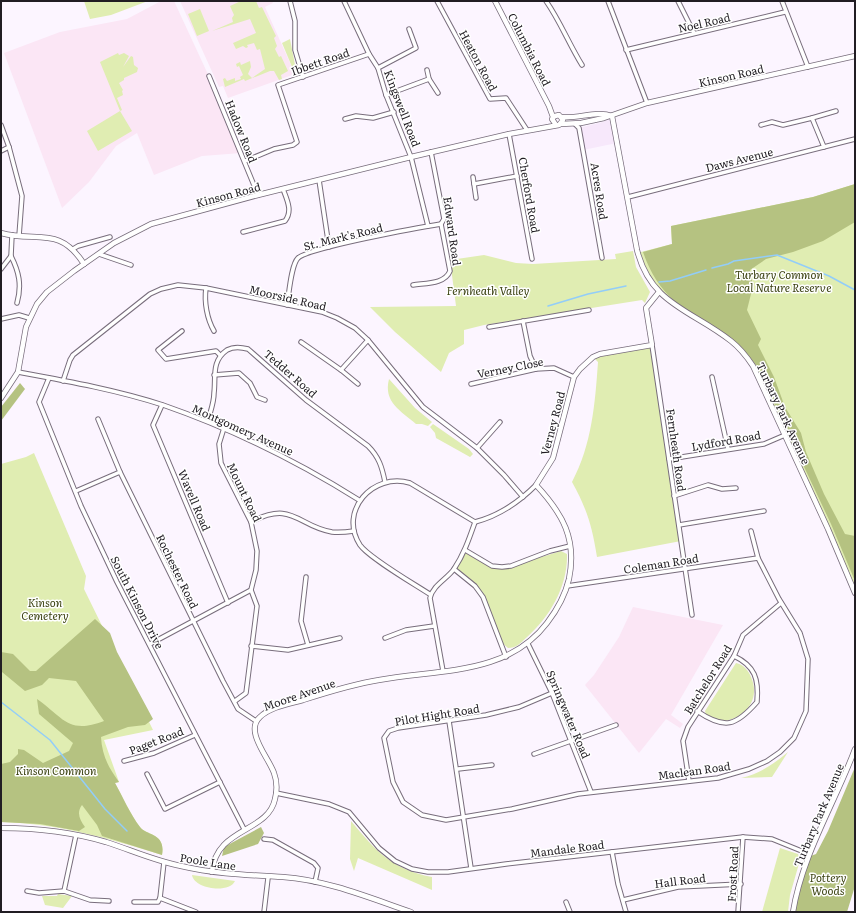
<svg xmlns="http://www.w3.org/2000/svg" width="856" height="913" font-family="Literata,serif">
<rect width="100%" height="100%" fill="#fcf5ff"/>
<polygon fill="#f7e8fb" points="612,116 617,143 583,150 579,128 603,122"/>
<g fill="#fbe6f5">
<polygon points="161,1 174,1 218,96 241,153 202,156 154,175 137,133 116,146 89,182 62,208 4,53 60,32 127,19"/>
<polygon points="180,1 272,1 273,3 265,7 295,74 228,98 223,86 219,87"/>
<polygon points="633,607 723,625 671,715 683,724 680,728 666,719 639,753 585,685 594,675 619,637"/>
</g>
<g fill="#e0edb2">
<polygon points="84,1 148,1 111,15 90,19"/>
<polygon points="241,1 256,1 259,8 262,7 276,36 274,38 277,46 275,49 279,57 281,56 288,71 281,75 282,79 279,80 274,71 270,71 245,81 244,79 225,87 223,79 225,78 227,81 235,78 235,81 241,79 240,77 243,75 239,66 237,67 236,64 240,62 241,65 250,61 251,67 248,74 252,78 265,69 260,49 257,50 254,43 247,45 248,47 246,48 243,46 236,49 233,43 256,33 250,19 212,31 233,22 232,18 234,15 230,6"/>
<polygon points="200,9 209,31 197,36 188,14"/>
<polygon points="290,39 296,70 295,74 282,43"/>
<polygon points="118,53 119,55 124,53 129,56 123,67 131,56 133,57 134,65 138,68 137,72 124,78 124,80 119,83 123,90 122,91 123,95 117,98 122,110 120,111 132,131 98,151 87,131 120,111 100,62"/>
<polygon points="855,184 855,593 753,366 742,351 659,292 637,253 672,244 671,226 813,197"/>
<polygon points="633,251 636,267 650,292 645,303 642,300 484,325 464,330 464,344 449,353 441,372 395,332 370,307 456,306 450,260 484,255 516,263 533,264 616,259 615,254"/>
<path d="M652,345l29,196 -84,16c-5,-31 -10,-48 -25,-75 20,-38 23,-78 26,-120l-5,-5z"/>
<path d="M389,379l26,29 17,14 -4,4 -6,-2h-6c-15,-13 -33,-22 -27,-45z"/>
<polygon points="433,424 469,449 473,454 470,457 436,438 435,433 430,427"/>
<path d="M34,453l52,123 -2,13 69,141 -49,10 15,42 -4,1c8,14 15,31 25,44 7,9 26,6 22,28 -55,-17 -102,-31 -161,-33v-358l25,-7z"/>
<path d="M465,550l27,16h20l49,-15 6,3c1,32 -17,63 -41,84 -5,5 -10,10 -18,10 -14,-10 -20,-45 -32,-61 -5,-7 -15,-13 -22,-18z"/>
<path d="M736,663c7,1 13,8 15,14 17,39 -42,57 -46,34z"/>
<path d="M788,752l-16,25 -31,1c18,-4 33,-14 47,-26z"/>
<path d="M351,821c25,30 40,48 81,56v13l-74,-32 -4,13 -4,-12z"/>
<polygon points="780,848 798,854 800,860 790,895 788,912 762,912"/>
<path d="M192,875l43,6c-6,13 -41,8 -43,-6z"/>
<polygon points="58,894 72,896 63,908 45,905 42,896 57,896"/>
</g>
<g fill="#b5c281">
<path d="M855,184v38l-32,19 -30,11 -27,7 -16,11 3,16 -6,24 14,29 -3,6 16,32 11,30 16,26 5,19 18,42 21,40 10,2v45l-24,-57 -75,-159c-21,-29 -52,-44 -81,-63 -16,-15 -25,-30 -32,-50l29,-8 -1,-18 142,-29z"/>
<polygon points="20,383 25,389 1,421 1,407"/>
<path d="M95,619l15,14 7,19 36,67 -8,6 -17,2 -27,10c1,18 7,30 18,45l-4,1c8,14 15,31 25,44 7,9 26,6 22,28l-60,-19 -5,-11 -15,-20c-6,8 -2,15 3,22l-6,4 -39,-7 -39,-2v-58l9,-2 8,-8v-5l6,1 19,13 26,-12 4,-8 -34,-29 -2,-15c26,18 31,36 67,22l-28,-40 -27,-3 -7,7 -17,6 -23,-19 -1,-20 12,2 17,17h6z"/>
<polygon points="855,767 855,886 847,912 793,912 808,857 816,854 828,831"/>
<polygon points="261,827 264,833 258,844 222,856 224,847"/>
</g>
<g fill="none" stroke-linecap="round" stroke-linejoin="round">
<g stroke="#92cdf9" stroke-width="1.5">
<polyline points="712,268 728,264 734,261 777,255 829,276 855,290"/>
<polyline points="659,282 670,281 706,270"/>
<polyline points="548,306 588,294 626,286"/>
<polyline points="1,702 50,740 105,809 127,831"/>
</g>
<g stroke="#786d7c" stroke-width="5.5">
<g id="minor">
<polyline points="290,1 295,21 295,50 303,77"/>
<polyline points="344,1 369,54 378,68 386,95 411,157 428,226"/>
<polyline points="437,1 490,99 506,98 527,130"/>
<path d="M546,1c14,20 23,43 36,64"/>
<polyline points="608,1 647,103"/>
<polyline points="678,1 694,33"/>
<polyline points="782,1 808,67"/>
<polyline points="626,50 785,12"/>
<polyline points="378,68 416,48 409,29"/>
<polyline points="427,70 429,79"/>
<polyline points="209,76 258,195"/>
<polyline points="386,95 429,79 438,93"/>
<polyline points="345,119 356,116 373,118 394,112"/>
<polyline points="575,124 579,128 602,258"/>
<polyline points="1,125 9,147 22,196 19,236"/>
<polyline points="761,125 772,122 783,125 812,118"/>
<polyline points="509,134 532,259"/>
<polyline points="824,147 812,118 836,111"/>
<polyline points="1,151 9,147"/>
<polyline points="245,161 274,149 293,145 297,142 278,85 369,54"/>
<polyline points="473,177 476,198"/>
<polyline points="319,180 329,247"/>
<polyline points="474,184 517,176"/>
<polyline points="628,197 855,139"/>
<path d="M243,232l42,-11c8,-10 2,-21 -2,-32"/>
<polyline points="73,249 78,246 110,237"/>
<polyline points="99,254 131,265"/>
<path d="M11,256c8,16 11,29 6,47"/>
<polyline points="1,269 11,256 12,235"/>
<path d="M413,285c13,-2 32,-1 37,-14l-9,-47 3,-5 -13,-67"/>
<path d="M206,288c-2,14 1,31 8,43"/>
<path d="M287,305c2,-11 4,-40 11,-47 10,-10 123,-31 143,-34"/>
<polyline points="1,319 19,315 29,318"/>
<polyline points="523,321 530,356 536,369"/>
<polyline points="489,327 589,310"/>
<polyline points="182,331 158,350 166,359 216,351 220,355"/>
<polyline points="301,342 341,370 368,340"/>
<polyline points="652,345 692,615"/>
<polyline points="341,370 358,384"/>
<path d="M18,372c49,9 99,18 145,33 69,24 134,56 196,95"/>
<polyline points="214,375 239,373 250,383 257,397 265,400"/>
<polyline points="712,377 728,449"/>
<polyline points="49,378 39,402 81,506 117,582 244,829"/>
<polyline points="63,381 70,360 73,355 150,294 161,289 178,285 206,288 322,312 337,318 355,328 368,340 423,407 477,448 504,475 523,497"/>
<polyline points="471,384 536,369 554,368 574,377"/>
<polyline points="162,405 153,425 228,603"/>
<polyline points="98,419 120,472 223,681 238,709 256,721"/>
<path d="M208,421c2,-9 6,-18 6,-28 2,-16 -3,-32 13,-43 7,-4 14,-3 21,-1l58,51 62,46c11,11 14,21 17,36"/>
<polyline points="224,428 219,444 221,463 251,522 257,551 256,570 251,590 257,606 246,693 235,701"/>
<polyline points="477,448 500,422"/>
<polyline points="669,459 764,444 785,435"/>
<polyline points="76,491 120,472"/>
<polyline points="674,496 708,485 722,489 736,488"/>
<path d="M251,522c42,-22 46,4 81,10 8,1 15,0 22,-1"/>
<path d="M475,522c23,-6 45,-21 61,-37"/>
<polyline points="679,525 764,511"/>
<polyline points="465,550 492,566 502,567 511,566 550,551 570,546"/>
<polyline points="454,569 475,586 483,597 506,657"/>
<polyline points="306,577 301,621 308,645"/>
<polyline points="567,586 758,558"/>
<path d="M431,595c-15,-10 -62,-37 -71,-50 -22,-34 13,-73 50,-62l65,39c-6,17 -11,32 -21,47 -7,10 -21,16 -24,29l13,73"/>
<polyline points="385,638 406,630 434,626"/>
<polyline points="150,644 251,590"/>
<polyline points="528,644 552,693 591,792"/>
<polyline points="251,646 288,650 340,638"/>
<polyline points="552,693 519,707 486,715 398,728 389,731 384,738 393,782 403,802 422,815 446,820 512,809 578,794 718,778 749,769 767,761 780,752 794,738 806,711 808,659 800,633 779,599 758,558 751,531"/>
<path d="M697,711c28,19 39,15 60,-9 2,-23 -2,-36 -23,-46"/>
<polyline points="449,721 471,868"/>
<polyline points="534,754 616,725"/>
<polyline points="124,761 154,753 195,735"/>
<polyline points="458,769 492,765"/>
<polyline points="147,774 165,809 220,782"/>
<polyline points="689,781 683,741 688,727 734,656 743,635 781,603"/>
<polyline points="276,793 329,804 349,812 379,848 395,861 412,869 428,872 448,872 506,864 743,837 772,839 809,854"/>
<polyline points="264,839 273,840 314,863 318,868 315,882"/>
<polyline points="612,852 618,884 626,912"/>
<polyline points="27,891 39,893 64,891 90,900 109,901"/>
<polyline points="64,891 76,835"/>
<polyline points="160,898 164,862"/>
<polyline points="623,900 678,887 741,884"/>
<polyline points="134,902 158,902 160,898 196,912"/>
<polyline points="566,902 570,912"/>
<polyline points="264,912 268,878"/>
<polyline points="738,912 743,837"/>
</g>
</g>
<g stroke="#786d7c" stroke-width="6">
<g id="tertiary">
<polyline points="495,1 549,106 553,117"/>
<path d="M612,116l25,134c14,55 55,60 94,91 9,7 16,16 22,25l75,163 27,64"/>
<path d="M562,117c16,2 35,-7 50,-1"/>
<polyline points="561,124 581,123 604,118 647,103 855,56"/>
<path d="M1,233c36,10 58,-8 83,31"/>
<polyline points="1,398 18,372 26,327 37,304 47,292 74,271 114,243 151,224 258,195 411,157 509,134 559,125 563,120 559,115 555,116 552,119 556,125"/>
<path d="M1,828c35,0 71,4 105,14 25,8 49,19 75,24 34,8 67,9 102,11 44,3 87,21 128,35"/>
<path d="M212,872c4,-45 56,-39 63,-73 2,-8 2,-18 -1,-26 -5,-15 -30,-42 -14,-56 10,-10 29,-13 43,-17 25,-8 50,-16 76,-20 59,-11 128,-4 168,-57 10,-13 18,-27 22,-44 8,-40 -6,-65 -33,-94l17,-27 21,-81 6,-8 13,-12 7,-3 52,-9 -6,-37 13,-16"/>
<path d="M793,912c9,-57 42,-109 62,-163"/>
</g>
</g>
<use href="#minor" stroke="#fff" stroke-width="3.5"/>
<use href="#tertiary" stroke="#fff" stroke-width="4.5"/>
</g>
<g text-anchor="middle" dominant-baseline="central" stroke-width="3" stroke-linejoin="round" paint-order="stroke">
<g font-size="11" fill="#211d23" stroke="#fff">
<text transform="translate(704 22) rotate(-13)">Noel Road</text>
<text transform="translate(530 49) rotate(63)">Columbia Road</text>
<text transform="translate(479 60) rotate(62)">Heaton Road</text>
<text transform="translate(320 61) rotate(-19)">Ibbett Road</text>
<text transform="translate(731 75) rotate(-13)">Kinson Road</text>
<text transform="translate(403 108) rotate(69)">Kingswell Road</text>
<text transform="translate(242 131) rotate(68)">Hadow Road</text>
<text transform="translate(739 159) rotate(-14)">Daws Avenue</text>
<text transform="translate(600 191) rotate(81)">Acres Road</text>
<text transform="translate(228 194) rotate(-15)">Kinson Road</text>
<text transform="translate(530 195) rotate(80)">Cherford Road</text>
<text transform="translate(453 231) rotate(82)">Edward Road</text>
<text transform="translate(343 236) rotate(-14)">St. Mark's Road</text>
<text transform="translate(288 297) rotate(13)">Moorside Road</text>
<text transform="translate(510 367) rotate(-11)">Verney Close</text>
<text transform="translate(291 373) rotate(41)">Tedder Road</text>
<text transform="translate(784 413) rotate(65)">Turbary Park Avenue</text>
<text transform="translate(552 423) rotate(-75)">Verney Road</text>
<text transform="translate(243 429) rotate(24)">Montgomery Avenue</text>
<text transform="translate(726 440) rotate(-10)">Lydford Road</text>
<text transform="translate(677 450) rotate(82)">Fernheath Road</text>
<text transform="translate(245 492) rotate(64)">Mount Road</text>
<text transform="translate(195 500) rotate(67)">Wavell Road</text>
<text transform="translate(661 563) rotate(-9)">Coleman Road</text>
<text transform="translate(178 571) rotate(64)">Rochester Road</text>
<text transform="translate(138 602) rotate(63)">South Kinson Drive</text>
<text transform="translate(707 679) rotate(-58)">Batchelor Road</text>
<text transform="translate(299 694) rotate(-19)">Moore Avenue</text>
<text transform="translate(437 714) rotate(-9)">Pilot Hight Road</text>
<text transform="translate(569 714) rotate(67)">Springwater Road</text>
<text transform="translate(156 740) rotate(-21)">Paget Road</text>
<text transform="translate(694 770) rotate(-8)">Maclean Road</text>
<text transform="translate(818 815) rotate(-67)">Turbary Park Avenue</text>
<text transform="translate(567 848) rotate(-7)">Mandale Road</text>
<text transform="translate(208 861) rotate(9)">Poole Lane</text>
<text transform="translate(732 874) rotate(-87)">Frost Road</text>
<text transform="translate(680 880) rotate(-7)">Hall Road</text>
</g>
<g font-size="11" font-style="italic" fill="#3a4110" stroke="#fff">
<text x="779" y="274">Turbary Common<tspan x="779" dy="13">Local Nature Reserve</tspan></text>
<text x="488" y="290">Fernheath Valley</text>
<text x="45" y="602">Kinson<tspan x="45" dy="13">Cemetery</tspan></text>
<text x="56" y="770">Kinson Common</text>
<text x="828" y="877">Pottery<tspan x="828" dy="13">Woods</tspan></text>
</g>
</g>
<rect width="856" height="913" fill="none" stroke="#211d23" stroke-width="4"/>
</svg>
